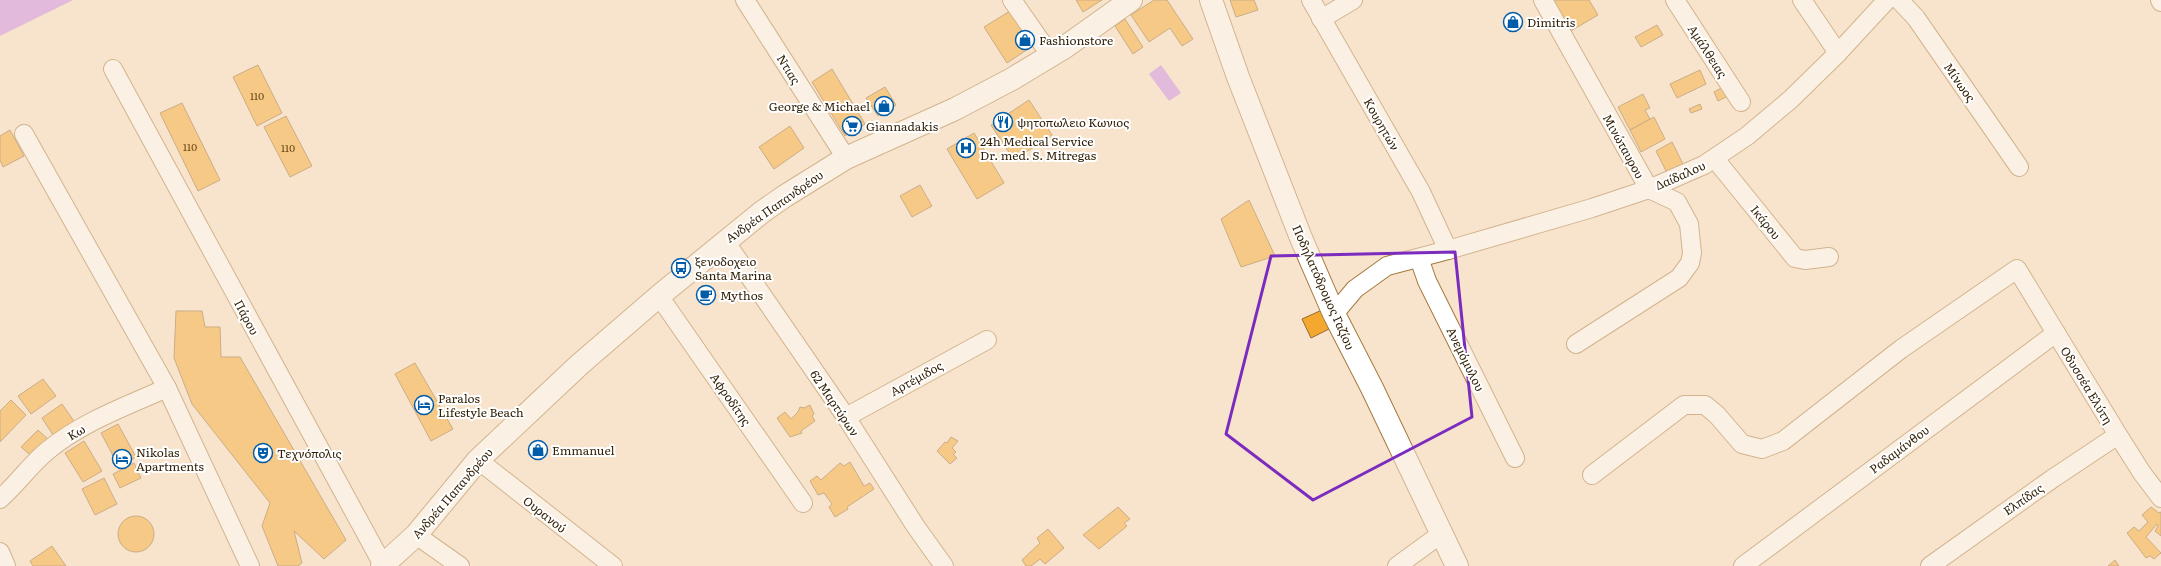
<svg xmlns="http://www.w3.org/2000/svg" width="2161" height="566" font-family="Literata,serif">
<rect width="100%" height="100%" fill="#f8e4cd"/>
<g fill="#c787eb">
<polygon points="0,0 73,0 0,36"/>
<polygon points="1161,65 1181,93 1169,101 1149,74"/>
</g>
<g fill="#f5a830" stroke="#956a2d">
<polygon points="1076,0 1102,0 1083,12"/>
<polygon points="1154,0 1167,0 1193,39 1182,46 1170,28 1149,42 1131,15"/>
<polygon points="1230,0 1254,0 1258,10 1236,17"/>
<polygon points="1556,0 1589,0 1598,15 1569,32 1552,2"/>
<polygon points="1015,8 1037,43 1007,63 984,27"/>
<polygon points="1125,19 1143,47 1133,54 1115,26"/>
<polygon points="1657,25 1663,35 1641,47 1635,37"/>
<polygon points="258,65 282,113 257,126 233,77"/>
<polygon points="832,69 865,124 845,136 812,82"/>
<polygon points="1700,70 1706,84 1677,98 1670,84"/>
<polygon points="885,87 896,105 878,116 866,98"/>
<polygon points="1723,87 1728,96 1718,101 1714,92"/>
<polygon points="1643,94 1650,108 1645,110 1650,119 1630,130 1618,107"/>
<polygon points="1029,100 1052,135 1014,160 991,125"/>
<polygon points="182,103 220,180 198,191 160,113"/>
<polygon points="1700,104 1702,109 1691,113 1689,109"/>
<polygon points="286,116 312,166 290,177 264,127"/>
<polygon points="1654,117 1665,139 1641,152 1630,130"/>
<polygon points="790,126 804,148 774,169 759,147"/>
<polygon points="10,130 24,156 3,167 0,160 0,136"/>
<polygon points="974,133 1004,183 977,199 947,149"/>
<polygon points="1672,142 1684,166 1668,175 1656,151"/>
<polygon points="920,185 932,206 912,217 900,196"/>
<polygon points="1249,200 1275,256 1241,267 1221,219"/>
<polygon points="1322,310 1331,328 1311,338 1302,319"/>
<polygon points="176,311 202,311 205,327 220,327 221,357 240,357 346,540 324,559 294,531 302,563 298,566 278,566 262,526 270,503 192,404 174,358"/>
<polygon points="415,363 453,429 431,441 395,374"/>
<polygon points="43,379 56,396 31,414 18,396"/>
<polygon points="11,400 26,415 0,442 0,411"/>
<polygon points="62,404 76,424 55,438 42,418"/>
<polygon points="810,405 814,414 812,416 815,421 801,431 802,433 790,437 777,418 785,412 791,419 798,412 800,407 804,408"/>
<polygon points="118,424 136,457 119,467 101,433"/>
<polygon points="38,430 51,442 35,459 21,447"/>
<polygon points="951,437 958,441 952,448 956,452 953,454 957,458 950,464 937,451 945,442 947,443"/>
<polygon points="84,441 102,471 83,482 65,453"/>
<polygon points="850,462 864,486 870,483 874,489 847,507 848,509 835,517 829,507 832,504 824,493 818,495 810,481 817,476 821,480 840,463 844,466"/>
<polygon points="134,463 141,478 120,488 113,474"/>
<polygon points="104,478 117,504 95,515 82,489"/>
<polygon points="1118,507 1130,519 1124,523 1127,526 1099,549 1083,535"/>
<polygon points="2151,507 2159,513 2161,512 2161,536 2155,531 2158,526 2157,524 2146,537 2161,553 2154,559 2150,556 2146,558 2127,533 2134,527 2139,531 2148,522 2142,515"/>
<circle cx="136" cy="534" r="18"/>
<polygon points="1048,529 1064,548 1045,564 1040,559 1031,566 1026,566 1022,560 1040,543 1037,538"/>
<polygon points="52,546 66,566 33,566 30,561"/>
<polygon points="2115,560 2119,566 2108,566"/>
</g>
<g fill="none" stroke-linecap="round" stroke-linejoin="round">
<g stroke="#a5793d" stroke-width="20">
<g id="street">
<polyline points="745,0 846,158"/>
<polyline points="1012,0 1051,56"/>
<polyline points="1311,0 1421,192 1448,250"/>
<polyline points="1543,0 1649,189 1677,202 1689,224 1692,253 1690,263 1679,278 1576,344"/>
<polyline points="1675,0 1741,102"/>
<polyline points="1802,0 1838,53"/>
<polyline points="1899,0 1916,18 2019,167"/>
<polyline points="2160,0 2161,2"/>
<polyline points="1321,19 1353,0"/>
<polyline points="113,69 383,565"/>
<polyline points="24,134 167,388 250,566"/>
<polyline points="1715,159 1795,258 1805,260 1829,257"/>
<polyline points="725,241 846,417 916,527 944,566"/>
<polyline points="1419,258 1427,281 1515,458"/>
<polyline points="659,296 803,503"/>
<polyline points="1334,314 1355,289 1387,266 1448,250 1592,208 1649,189 1704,165 1747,136 1791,99 1838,53 1887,0"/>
<polyline points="846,417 987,340"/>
<polyline points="478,460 613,566"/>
<polyline points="1592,475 1684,405 1705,405 1717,415 1742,444 1762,449 1783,441 1901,349 2017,269 2118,435 2142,473 2161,498"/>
<path d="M0,499c17,-15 30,-34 47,-48 35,-29 79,-45 120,-63"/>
<polyline points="416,535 460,566"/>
<polyline points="0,552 6,566"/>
<polyline points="1397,566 1441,534"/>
<polyline points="1743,566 2056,333"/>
<polyline points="1930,566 2052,479 2118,435"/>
</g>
</g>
<g stroke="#a5793d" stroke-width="24">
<g id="secondary">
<polyline points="1211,0 1238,77 1301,238 1334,314 1372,388 1457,566"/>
<polyline points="382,566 416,535 478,460 579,365 659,296 762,212 785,196 846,158 955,109 1012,79 1065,47 1131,0"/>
</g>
</g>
<use href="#street" stroke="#fff" stroke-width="18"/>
<use href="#secondary" stroke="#fff" stroke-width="22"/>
</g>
<path d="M0 0H2161V566H0ZM1455,252l17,165 -159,83 -87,-66 45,-178z" fill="#f8e4cd" fill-opacity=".55" fill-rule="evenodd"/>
<path fill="none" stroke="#7b2cbf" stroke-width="3" stroke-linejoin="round" d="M1455,252l17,165 -159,83 -87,-66 45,-178z"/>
<defs>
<g id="shop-ring" transform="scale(1)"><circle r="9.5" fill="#fff" stroke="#005ba8" stroke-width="1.5"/><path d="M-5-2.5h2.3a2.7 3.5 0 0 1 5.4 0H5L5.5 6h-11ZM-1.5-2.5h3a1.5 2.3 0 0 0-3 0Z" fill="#005ba8"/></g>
<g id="restaurant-ring" transform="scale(1)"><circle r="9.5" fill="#fff" stroke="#005ba8" stroke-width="1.5"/><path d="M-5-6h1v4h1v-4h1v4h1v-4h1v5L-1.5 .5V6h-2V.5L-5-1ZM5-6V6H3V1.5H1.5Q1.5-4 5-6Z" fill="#005ba8"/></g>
<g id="supermarket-ring" transform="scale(1)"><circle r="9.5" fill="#fff" stroke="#005ba8" stroke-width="1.5"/><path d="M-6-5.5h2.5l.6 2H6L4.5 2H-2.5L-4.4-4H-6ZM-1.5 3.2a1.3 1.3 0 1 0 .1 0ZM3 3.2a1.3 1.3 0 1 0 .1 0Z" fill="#005ba8"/></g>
<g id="hospital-ring" transform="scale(1)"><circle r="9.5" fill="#fff" stroke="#005ba8" stroke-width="1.5"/><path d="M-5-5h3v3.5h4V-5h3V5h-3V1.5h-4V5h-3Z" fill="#005ba8"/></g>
<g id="bus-ring" transform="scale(1)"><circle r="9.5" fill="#fff" stroke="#005ba8" stroke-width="1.5"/><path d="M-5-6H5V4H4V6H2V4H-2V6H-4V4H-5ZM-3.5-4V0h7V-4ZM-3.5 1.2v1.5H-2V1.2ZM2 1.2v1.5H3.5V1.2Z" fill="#005ba8"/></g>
<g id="cafe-ring" transform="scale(1)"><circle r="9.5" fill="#fff" stroke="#005ba8" stroke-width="1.5"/><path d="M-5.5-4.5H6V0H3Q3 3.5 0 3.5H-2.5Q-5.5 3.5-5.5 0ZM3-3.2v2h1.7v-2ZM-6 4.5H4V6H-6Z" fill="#005ba8"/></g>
<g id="hotel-ring" transform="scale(1)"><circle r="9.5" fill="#fff" stroke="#005ba8" stroke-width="1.5"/><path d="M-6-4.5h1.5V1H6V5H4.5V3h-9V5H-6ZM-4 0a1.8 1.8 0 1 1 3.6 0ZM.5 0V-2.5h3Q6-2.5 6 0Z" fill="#005ba8"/></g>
<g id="theatre-ring" transform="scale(1)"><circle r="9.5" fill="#fff" stroke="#005ba8" stroke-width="1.5"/><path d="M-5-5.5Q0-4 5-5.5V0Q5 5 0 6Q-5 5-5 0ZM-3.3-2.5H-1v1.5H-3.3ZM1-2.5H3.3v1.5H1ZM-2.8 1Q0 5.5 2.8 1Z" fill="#005ba8"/></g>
</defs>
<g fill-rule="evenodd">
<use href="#shop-ring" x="1513" y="22"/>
<use href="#shop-ring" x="1025" y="40"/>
<use href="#shop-ring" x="884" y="106"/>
<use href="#restaurant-ring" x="1003" y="122"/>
<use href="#supermarket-ring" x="852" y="126"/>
<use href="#hospital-ring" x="966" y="148"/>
<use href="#bus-ring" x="681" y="268"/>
<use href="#cafe-ring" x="706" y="295"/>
<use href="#hotel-ring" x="424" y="405"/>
<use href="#shop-ring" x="538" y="450"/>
<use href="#theatre-ring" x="263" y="453"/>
<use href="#hotel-ring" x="122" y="459"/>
</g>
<g text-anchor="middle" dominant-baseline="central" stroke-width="4" stroke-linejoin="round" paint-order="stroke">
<g font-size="10" fill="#61400f">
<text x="257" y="95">110</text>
<text x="190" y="146">110</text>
<text x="288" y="147">110</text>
</g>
<g font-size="12" fill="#301e04" stroke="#fff" text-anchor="start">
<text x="1527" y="22">Dimitris</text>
<text x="1039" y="40">Fashionstore</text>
<text x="870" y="106" text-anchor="end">George &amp; Michael</text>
<text x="1017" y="122">ψητοπωλειο Κωνιος</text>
<text x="866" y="126">Giannadakis</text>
<text x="980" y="141">24h Medical Service<tspan x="980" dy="14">Dr. med. S. Mitregas</tspan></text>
<text x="695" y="261">ξενοδοχειο<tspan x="695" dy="14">Santa Marina</tspan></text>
<text x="720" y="295">Mythos</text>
<text x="438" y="398">Paralos<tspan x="438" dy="14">Lifestyle Beach</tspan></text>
<text x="552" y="450">Emmanuel</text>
<text x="136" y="452">Nikolas<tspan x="136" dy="14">Apartments</tspan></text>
<text x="277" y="453">Τεχνόπολις</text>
</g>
<g font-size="12" fill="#301e04" stroke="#fff">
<text transform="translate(1708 51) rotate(57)">Αμάλθειας</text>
<text transform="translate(789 69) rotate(58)">Ντιας</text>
<text transform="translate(1960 82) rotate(55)">Μίνωος</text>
<text transform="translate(1382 124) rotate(60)">Κουρητών</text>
<text transform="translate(1624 146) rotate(61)">Μινώταυρου</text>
<text transform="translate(1680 175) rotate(-24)">Δαίδαλου</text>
<text transform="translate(774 206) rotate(-35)">Ανδρέα Παπανδρέου</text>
<text transform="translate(1766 222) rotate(51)">Ικάρου</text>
<text transform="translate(1324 287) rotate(66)">Ποδηλατόδρομος Γαζίου</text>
<text transform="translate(247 317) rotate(62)">Πάρου</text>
<text transform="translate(1466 359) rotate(64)">Ανεμόμυλου</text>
<text transform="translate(916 378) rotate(-29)">Αρτέμιδος</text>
<text transform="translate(2087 385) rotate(59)">Οδυσσέα Ελύτη</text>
<text transform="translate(731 399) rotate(55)">Αφροδίτης</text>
<text transform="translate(835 403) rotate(56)">62 Μαρτύρων</text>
<text transform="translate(76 432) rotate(-31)">Κω</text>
<text transform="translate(1899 449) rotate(-37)">Ραδαμάνθου</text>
<text transform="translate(452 493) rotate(-49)">Ανδρέα Παπανδρέου</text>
<text transform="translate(2023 499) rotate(-35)">Ελπίδας</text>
<text transform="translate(545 514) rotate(38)">Ουρανού</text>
</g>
</g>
</svg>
